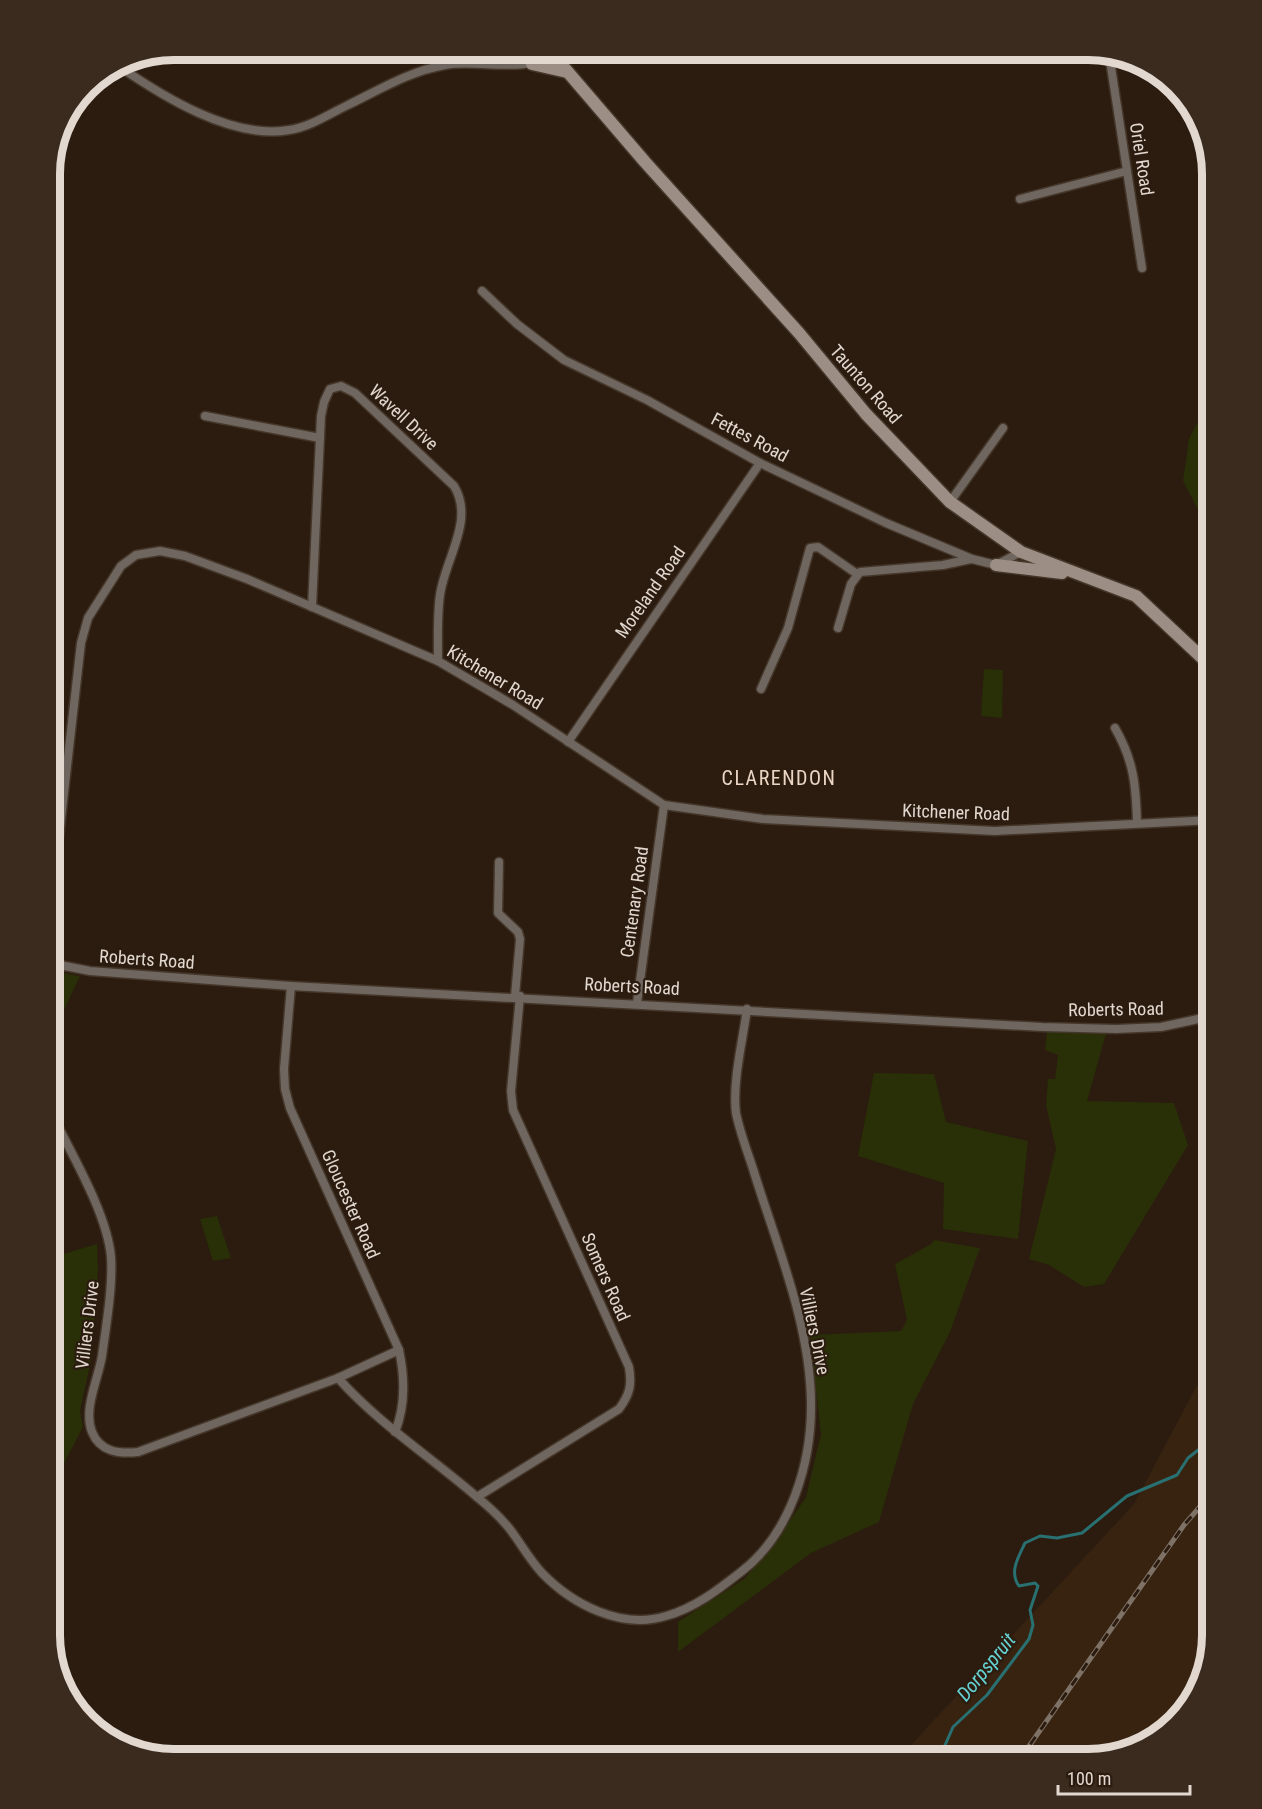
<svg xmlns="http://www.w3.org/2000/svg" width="1262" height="1809" font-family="'Roboto Condensed',sans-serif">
<rect width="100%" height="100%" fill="#2b1c0f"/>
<polygon fill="#382311" points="1212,1357 1212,1635 1196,1697 1150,1743 1088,1759 898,1759 1134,1504"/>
<g fill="#292f07">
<polygon points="1212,394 1212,525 1202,517 1183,481 1189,439"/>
<polygon points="984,669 1003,670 1002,718 981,716"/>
<polygon points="50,971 80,976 64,1010 50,1018"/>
<polygon points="1047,1032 1106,1034 1087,1101 1174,1103 1188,1145 1104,1284 1084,1287 1049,1265 1029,1259 1056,1149 1046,1105 1048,1079 1055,1079 1058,1055 1045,1050"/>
<polygon points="874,1073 934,1074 946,1122 1028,1141 1018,1239 943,1229 944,1183 858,1156"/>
<polygon points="217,1216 231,1258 213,1261 200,1219"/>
<polygon points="934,1240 980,1248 950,1332 913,1404 879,1522 811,1553 678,1652 678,1622 744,1579 770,1550 806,1497 821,1434 810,1335 901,1331 907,1320 895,1264 931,1244"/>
<polygon points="97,1244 98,1271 92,1356 80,1411 83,1427 50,1490 50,1258"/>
</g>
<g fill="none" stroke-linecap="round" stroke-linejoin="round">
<path stroke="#287071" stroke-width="3" d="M939,1759l14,-32 34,-32 42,-56 4,-14 -3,-15 8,-24 -3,-3 -16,3c-10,-14 -1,-28 6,-43l15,-7 17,2 25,-5 45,-37 50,-21 11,-17 14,-11 10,2"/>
<g stroke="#45362a" stroke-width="11">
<g id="street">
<polyline points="499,50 518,64"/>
<polyline points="1109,54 1142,268"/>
<path d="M117,65c45,31 115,75 172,65 21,-3 40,-16 59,-25 31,-15 62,-34 97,-40 33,-6 81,9 107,-11"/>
<polyline points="1020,199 1127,171"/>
<polyline points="482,291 517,324 564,360 647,400 760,463 886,523 972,559 996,565 1021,552"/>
<polyline points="205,416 320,438"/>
<polyline points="950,502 1003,428"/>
<path d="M312,607l9,-191 3,-14 6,-13 11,-3 14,7 99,93c21,34 -9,73 -14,109 -3,21 -2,44 -2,66"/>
<polyline points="838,628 851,584 860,572 943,565 971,559"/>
<polyline points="761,689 788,628 810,548 818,547 857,574"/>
<path d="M1115,728c19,33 21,58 22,95"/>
<polyline points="568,742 760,463"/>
<polyline points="499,862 498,913 518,932 520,939 515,996"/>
<polyline points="50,916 81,643 88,618 121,566 136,555 160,551 185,556 247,579 438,661 513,705 664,805 763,819 995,831 1212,820"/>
<polyline points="50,963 90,971 291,986 1042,1027 1116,1029 1161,1027 1212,1016"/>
<path d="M291,986l-7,83 1,20 5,19 109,242c6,28 7,55 -4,82"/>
<polyline points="637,1003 664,805"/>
<path d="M50,1110c20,42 57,102 61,147 2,29 -5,70 -9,99 -4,24 -19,53 -10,76 8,20 27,22 46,20l200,-74 61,-28"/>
<path d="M338,1378c41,46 93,79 139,119 11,9 23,20 32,31 11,14 20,31 33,45 30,31 79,57 124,43 29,-8 53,-27 76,-45 49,-38 70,-109 69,-169 -1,-78 -34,-156 -57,-230 -6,-19 -14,-39 -18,-59 -4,-30 7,-74 11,-104"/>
<path d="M477,1497l142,-88c11,-15 13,-24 10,-42l-116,-257 -2,-19 9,-95"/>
</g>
</g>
<g stroke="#45362a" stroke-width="15">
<g id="secondary">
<polyline points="549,50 645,162 799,333 866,414 950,502 1021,552 1136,596 1212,667"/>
<polyline points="532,64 567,72"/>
<polyline points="996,565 1062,573"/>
</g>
</g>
<use href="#street" stroke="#6e665f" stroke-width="8"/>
<use href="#secondary" stroke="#9c8e84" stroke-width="12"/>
<g stroke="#7e7166" stroke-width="5">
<polyline id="rail" points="1020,1759 1184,1525 1212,1493"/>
</g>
<use href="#rail" stroke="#2b1c0f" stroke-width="3" stroke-dasharray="9" stroke-linecap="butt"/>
</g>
<g text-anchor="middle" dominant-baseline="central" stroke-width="4.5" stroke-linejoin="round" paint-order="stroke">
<g font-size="18" fill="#e2d8cf" stroke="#2b1c0f">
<text transform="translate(1142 159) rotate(81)">Oriel Road</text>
<text transform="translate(866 384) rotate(49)">Taunton Road</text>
<text transform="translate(404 417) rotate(43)">Wavell Drive</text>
<text transform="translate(750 437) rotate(28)">Fettes Road</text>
<text transform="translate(650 592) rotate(-55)">Moreland Road</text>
<text transform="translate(495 677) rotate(31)">Kitchener Road</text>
<text transform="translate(956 812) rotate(2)">Kitchener Road</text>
<text transform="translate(634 902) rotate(-82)">Centenary Road</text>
<text transform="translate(147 959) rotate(4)">Roberts Road</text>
<text transform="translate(632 986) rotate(3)">Roberts Road</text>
<text transform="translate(1116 1009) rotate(-1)">Roberts Road</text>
<text transform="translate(351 1204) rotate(66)">Gloucester Road</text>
<text transform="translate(606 1277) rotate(66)">Somers Road</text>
<text transform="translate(87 1325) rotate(-83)">Villiers Drive</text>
<text transform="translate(815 1331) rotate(78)">Villiers Drive</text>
</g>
<g font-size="20" letter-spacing="1.5" fill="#ebd6c5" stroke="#2b1c0f">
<text x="779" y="778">CLARENDON</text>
</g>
<g font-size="20" font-style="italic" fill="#65d2d4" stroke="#2b1c0f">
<text transform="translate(986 1667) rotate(-51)">Dorpspruit</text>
</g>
</g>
<path d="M0 0H1262V1809H0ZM174 60H1088A114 114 0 0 1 1202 174V1635A114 114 0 0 1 1088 1749H174A114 114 0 0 1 60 1635V174A114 114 0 0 1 174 60Z" fill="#3a2b1e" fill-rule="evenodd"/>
<path fill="none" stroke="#e2d8cf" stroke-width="8" d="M174 60H1088A114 114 0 0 1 1202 174V1635A114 114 0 0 1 1088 1749H174A114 114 0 0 1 60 1635V174A114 114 0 0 1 174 60Z"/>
<path d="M1058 1785v9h132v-9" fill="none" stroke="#e2d8cf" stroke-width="3"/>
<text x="1067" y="1785" font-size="18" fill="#e2d8cf" stroke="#2b1c0f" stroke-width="4.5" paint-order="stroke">100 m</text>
</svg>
